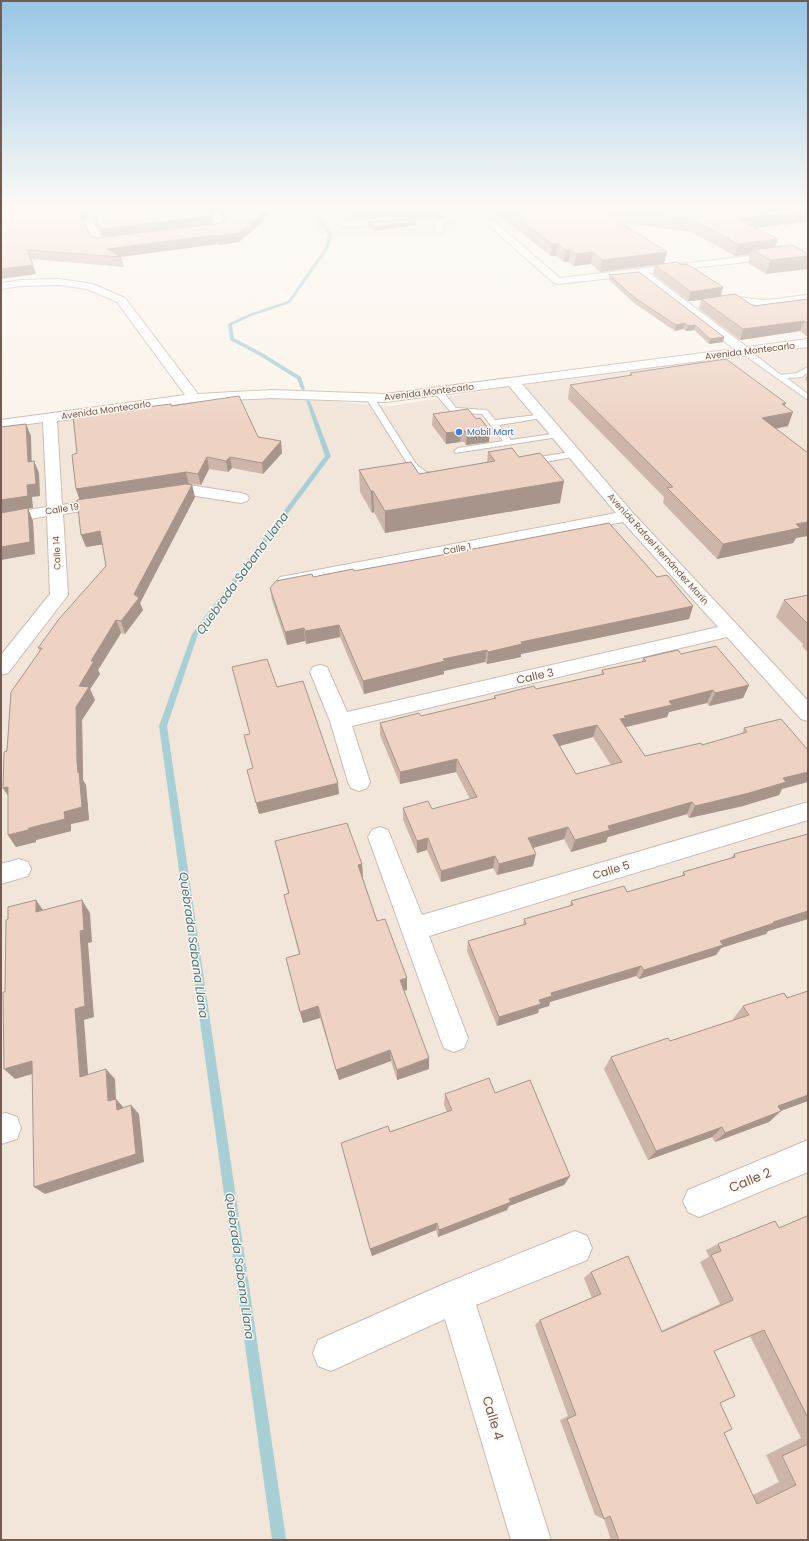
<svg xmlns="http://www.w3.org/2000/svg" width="809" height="1541" font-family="Poppins,sans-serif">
<rect width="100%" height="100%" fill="#fbf4eb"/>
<g fill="#f2e5da">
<polygon points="316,210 587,210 479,222 436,236 316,234"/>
<polygon points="808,344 808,1540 1,1540 1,429 182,403 277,397 391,406 506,387 522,379"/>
</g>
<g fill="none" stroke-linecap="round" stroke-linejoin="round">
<g fill="#a8d0d4" fill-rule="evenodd">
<polygon points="316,210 319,210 320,215 332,234 329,248 290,303 251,316 232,325 234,338 264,354 301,377 305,389 303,390 301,389 297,379 260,356 230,340 228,324 249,314 288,301 325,248 328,234 316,215"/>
<polygon points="306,400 310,401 331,456 198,634 167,726 286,1539 272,1540 159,726 192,634 325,456"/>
</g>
<g stroke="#ccbcb2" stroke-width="2">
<g id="service">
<polygon points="743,350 749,350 781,375 797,373 808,367 808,372 802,377 787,378 808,394 808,400 743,354"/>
<polygon points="435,389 441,389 456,408 487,410 495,420 545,414 545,418 542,418 499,425 511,440 558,433 562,435 558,437 455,453 454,451 458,448 503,441 482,414 451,412 435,393"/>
<polygon points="367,396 373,396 416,464 426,472 443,474 444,476 443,478 421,476 410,468 366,398"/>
<polygon points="575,451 578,452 579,454 578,456 529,465 525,462 529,459"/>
</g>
</g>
<g stroke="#ccbcb2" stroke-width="2">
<g id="minor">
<polygon points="96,210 106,210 96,217 94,222 102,240 123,237 128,240 126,242 96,245 84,222 90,213"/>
<polygon points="216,210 226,210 220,215 225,228 223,230 192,233 190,231 192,229 215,226 211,214"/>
<polygon points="451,210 460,210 462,212 460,219 444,224 442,233 436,233 434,223 436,221 453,215 453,213"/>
<polygon points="397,218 402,221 400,223 343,227 338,224 343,221"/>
<polygon points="491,220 494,221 560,278 808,249 808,255 649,273 747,347 808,339 808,347 522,384 633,513 808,701 808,721 801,719 727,637 352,726 370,782 367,788 359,791 351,788 348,782 330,721 310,672 313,667 320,665 327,667 347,712 718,627 623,522 286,586 280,585 277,581 280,577 286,576 616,513 509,386 385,402 272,398 194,402 57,421 62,505 108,497 114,499 116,502 114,505 108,507 63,514 68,595 8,673 1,675 1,655 50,594 47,516 1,524 1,514 47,507 43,422 1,428 1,420 185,395 117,302 87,289 59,285 21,286 1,289 1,283 21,280 59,279 93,284 125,298 198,394 272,390 385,394 734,349 638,275 558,284 554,283 488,225 486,223 488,221"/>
<path d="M808,295v6l-44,5 -28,-4 -20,3 -5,-3c8,-11 41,-2 54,-2 14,-1 29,-4 43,-5z"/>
<polygon points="189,485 241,493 247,495 249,498 247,501 241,503 189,495 164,499 159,497 156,494 159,491"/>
<polygon points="808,802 808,820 429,936 468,1038 464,1048 454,1052 444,1048 440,1038 368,837 372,830 380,827 388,830 422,915"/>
<polygon points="19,859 28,862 31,869 28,876 1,884 1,864"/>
<polygon points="6,1113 17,1117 21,1128 17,1139 1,1144 1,1114"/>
<polygon points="808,1140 808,1172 699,1217 688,1212 683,1201 688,1190"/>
<polygon points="575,1231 587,1236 592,1248 587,1260 476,1305 551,1540 511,1540 445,1319 331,1371 318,1366 313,1353 318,1340 444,1284"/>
</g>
</g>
<use href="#service" fill="#fff" fill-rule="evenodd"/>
<use href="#minor" fill="#fff" fill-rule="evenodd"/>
</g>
<g fill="#cdb5a9" fill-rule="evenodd">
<polygon points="1,210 94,210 89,212 84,221 90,235 97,238 103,238 96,222 93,213 95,210 214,210 211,212 213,224 222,223 224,220 222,215 221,210 275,210 264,218 264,221 239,242 219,245 218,244 121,257 124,267 31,259 36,274"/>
<polygon points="347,210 450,210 450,211 443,211 442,217 413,219 416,221 416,225 375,231 368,227 368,222 410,219 411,218 407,216 352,219"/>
<polygon points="492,210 808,210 808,222 756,228 776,247 808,254 808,265 807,269 766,274 748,263 750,254 735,256 691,232 622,223 667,252 664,264 681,265 723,287 721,296 754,306 808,299 808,337 800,331 740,340 699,309 701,300 688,301 653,274 655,265 600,272 591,264 574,266 569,262 564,262 556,256 551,256"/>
<polygon points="609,275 724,337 723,342 709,344 694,330 686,331 683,329 675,331 634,303 609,280"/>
<polygon points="808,372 808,382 805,380"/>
<polygon points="630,373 784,406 788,426 776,429 796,538 793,543 717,559 663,503 664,497 568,399 570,385 629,376"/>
<polygon points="171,406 258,437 282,453 263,474 232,468 228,472 209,469 201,485 189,484 182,485 192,485 195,497 140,603 143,610 125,634 121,633 98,670 100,674 90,689 95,700 82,720 83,774 83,780 86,785 89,820 71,824 71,831 36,840 36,842 16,847 8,835 8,795 3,788 7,751 40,651 38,648 106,566 103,544 86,547 80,500 76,489 77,453"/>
<polygon points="433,414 489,442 466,445 464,442 460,442 446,444 432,425"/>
<polygon points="488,452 519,457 560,503 385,533 374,512 372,513 360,492 359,470 419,474 487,462"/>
<polygon points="354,571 657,577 693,606 689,619 521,654 521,657 487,664 485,662 444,671 444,674 364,694 340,637 306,644 305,641 287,645 272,600 270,588 313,577"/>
<polygon points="808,595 808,653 802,646 803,644 776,617 784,600"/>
<path d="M681,654l68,31 -6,13 -34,8 -2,-3 -38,9 -2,5 -42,10 20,29 57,-11 40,-11 2,-6 37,-9 1,70 -3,6 -36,11 -54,12 -2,-4 -79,23 -2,5 -35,10 -7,-13 -31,9v18l-36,9 -4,-7 -52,14 -14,-32 -10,3 -14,-33v-12l29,1 38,-10 -14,-27 -56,12 -20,-49v-12l41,-7 73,-17v-3l42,-7 65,-15 1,-4 40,-8 1,-4zM593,737l18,28 -35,9 -16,-28z"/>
<polygon points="232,667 277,687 339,794 259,814 247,770 253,768 244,735 250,734"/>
<polygon points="808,834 808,919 768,931 766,934 721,948 716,955 639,979 636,976 550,1002 549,1006 539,1009 538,1013 497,1026 467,951 468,941 523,925 524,919 570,906 571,901 627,892 682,876 683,872 731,858 734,854"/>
<polygon points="275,841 362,864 363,878 377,921 407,978 407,990 404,991 429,1069 397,1080 391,1061 339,1080 320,1018 303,1023 286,958 299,954 284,895 288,893"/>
<polygon points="743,1006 808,1101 781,1111 769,1122 715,1142 712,1137 648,1160 604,1069 611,1057 670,1041 734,1020 733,1019"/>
<polygon points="495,1093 570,1176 564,1185 509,1206 507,1210 438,1237 436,1230 372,1256 341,1143 390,1132 447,1112 444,1105 445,1094"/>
<path d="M808,1217v322l-1,1h-196l-7,-21 -9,-4 -35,-95 8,-4 -33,-91 5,-5 52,-22 -8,-20 7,-6 70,59 59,-27 -20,-42 9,-5 -3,-7 12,-6 61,-16zM750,1336l51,102 -35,17 13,27 -26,13 -29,-62 -10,-82z"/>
</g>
<g fill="#a7948a">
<polygon points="83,210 94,210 89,212 83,223 80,214"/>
<polygon points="209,210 214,210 210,213"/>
<polygon points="262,210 275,210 264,218 264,221 239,242 219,245 217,236"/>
<polygon points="808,211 808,222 735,230 738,219"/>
<polygon points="212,216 213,225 103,238 101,229"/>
<polygon points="416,221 416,225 375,231 374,227"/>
<polygon points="216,235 218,244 119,257 107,249"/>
<polygon points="778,239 774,251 752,250 750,254 735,256 738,244"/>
<polygon points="552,244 558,244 556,256 551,256"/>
<polygon points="566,250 570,250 569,262 564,262"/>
<polygon points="593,252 591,264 574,266 576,254"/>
<polygon points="667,252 664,264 655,265 600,272 602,260"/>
<polygon points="808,256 808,265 807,269 766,274 771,260"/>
<polygon points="33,265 36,274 1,279 1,269"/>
<polygon points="723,287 720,297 701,299 701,300 688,301 691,292"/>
<polygon points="804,321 800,331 740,340 743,329"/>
<polygon points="685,323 683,329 675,331 676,325"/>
<polygon points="695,325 694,330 686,331 688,326"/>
<polygon points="724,337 723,342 709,344 710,339"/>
<polygon points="786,403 781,415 793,412 788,426 757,432 762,418 782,404"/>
<polygon points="26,424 31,436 32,474 28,462"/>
<polygon points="461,431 460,442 446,444 446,433"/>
<polygon points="490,431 489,442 466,445 467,434"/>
<polygon points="281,441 282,453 263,474 262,463"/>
<polygon points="207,457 209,469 201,485 198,474"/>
<polygon points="230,457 232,468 228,472 226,461"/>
<polygon points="34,461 39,473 40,496 32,497 33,508 1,513 1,500 27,485"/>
<polygon points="186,472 189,484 80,501 76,489"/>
<polygon points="564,481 560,503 385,533 385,511"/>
<polygon points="192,485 195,497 140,603 143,610 125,634 121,621 134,594"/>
<polygon points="371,491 373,491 374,512 372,513"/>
<polygon points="28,508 33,521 35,554 1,560 1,547"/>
<polygon points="808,522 808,536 796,538 793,543 717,559 723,544 796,524"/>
<polygon points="100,531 105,544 86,547 81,535"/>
<polygon points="693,606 689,619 521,654 521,657 487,664 488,652 521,642"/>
<polygon points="116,620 121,633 98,670 100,674 90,689 95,700 82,720 83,774 83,780 86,785 89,820 71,824 71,831 36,840 36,842 16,847 8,835 29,828 64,812 78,773 77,762 76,707 79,686 91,661"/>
<polygon points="339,625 340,637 306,644 305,631"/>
<polygon points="304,628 305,641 287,645 285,632"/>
<polygon points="487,650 485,662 444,671 444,674 364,694 363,681 443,659"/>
<polygon points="749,685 743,698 709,706 715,693"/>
<polygon points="713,690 707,703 669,712 667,717 622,728 620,719 624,716 669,701"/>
<polygon points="597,725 593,737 551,748 553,735"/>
<polygon points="457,759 456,772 400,784 400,772"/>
<polygon points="808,772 808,782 782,789 779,795 743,806 689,818 695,806 783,778"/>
<polygon points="338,783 339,794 259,814 256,803"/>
<polygon points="8,787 11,800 3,788"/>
<polygon points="692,802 687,814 608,837 606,842 571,852 575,840 608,826"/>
<polygon points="568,827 564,839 526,850 528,838"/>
<polygon points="428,838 427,850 417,853 417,841"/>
<polygon points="536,854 533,866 497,875 499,864"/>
<polygon points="495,856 493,868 441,882 441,871"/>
<polygon points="362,864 363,878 359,879 358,865"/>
<polygon points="36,900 45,913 36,912"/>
<polygon points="82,900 90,913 92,942 88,943 94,1017 84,1020 89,1087 80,1077 75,1009"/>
<polygon points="808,911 808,919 768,931 766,934 721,948 716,955 639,979 644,970 720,941 773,922"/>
<polygon points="641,966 636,976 550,1002 549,1006 539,1009 538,1013 497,1026 499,1017 539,1000 551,993"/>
<polygon points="407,978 407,990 400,992 400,980"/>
<polygon points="318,1006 320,1018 303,1023 300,1012"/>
<polygon points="390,1050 391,1061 339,1080 336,1070"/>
<polygon points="429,1058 429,1069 397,1080 397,1070"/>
<polygon points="32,1061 43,1071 15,1079 4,1069"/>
<polygon points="106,1069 115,1079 116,1099 124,1108 125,1118 108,1101"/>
<polygon points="808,1095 808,1101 766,1116 778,1106"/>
<polygon points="131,1105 139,1114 144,1162 45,1194 34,1187"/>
<polygon points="781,1111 769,1122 715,1142 725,1133"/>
<polygon points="722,1127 712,1137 648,1160 656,1151"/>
<polygon points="570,1176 564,1185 509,1206 507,1210 438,1237 439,1230 509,1199"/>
<polygon points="437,1223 436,1230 372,1256 370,1249"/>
</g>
<g fill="#eed3c5" stroke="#a7948a" fill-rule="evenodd">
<polygon points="1,210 83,210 80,214 90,235 97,238 222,223 225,219 222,210 262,210 259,212 263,213 238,233 217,236 216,235 107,249 121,257 27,250 33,265 1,269"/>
<polygon points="95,210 210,210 212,216 101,229 93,213"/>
<polygon points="508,210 601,210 667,252 602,260 593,252 576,254 570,250 566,250 558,244 552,244"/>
<polygon points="609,210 808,210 808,211 738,219 778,239 738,244 694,220"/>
<polygon points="412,217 416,221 374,227 368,222 410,219"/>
<polygon points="792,245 808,254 808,256 771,260 752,250"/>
<polygon points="677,262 681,265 687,264 723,287 691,292 655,265"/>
<polygon points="639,272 724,337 710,339 695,325 688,326 685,323 676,325 635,298 609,275"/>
<polygon points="735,294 754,306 808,299 808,323 804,321 743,329 701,299"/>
<polygon points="726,359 786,403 782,404 793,412 762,418 808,453 808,522 796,524 800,528 723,544 667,488 673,487 570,385 632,375 630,373"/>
<polygon points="239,396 258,437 281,441 262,463 230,457 226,461 207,457 198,474 186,472 76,489 72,455 77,453 73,416 171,404 171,406"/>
<polygon points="468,409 476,419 480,418 490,431 467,434 465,431 461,431 446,433 433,414"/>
<polygon points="26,424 28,462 34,461 36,484 27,485 28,496 1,500 1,427"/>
<polygon points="512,448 519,457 540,453 564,481 385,511 373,491 371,491 359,470 411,462 419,474 495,461 488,452"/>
<polygon points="186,484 192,485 134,594 139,598 121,621 116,620 91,661 94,661 79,686 89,687 76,707 77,762 78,773 79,772 82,807 64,812 65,819 29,828 28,830 8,835 8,787 3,788 4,752 7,751 11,692 42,648 38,648 59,619 106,566 100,531 81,535 77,500"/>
<polygon points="28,508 30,542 1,547 1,513"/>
<polygon points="609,523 657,577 667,575 693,606 521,642 522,644 488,652 487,650 443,659 445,661 363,681 339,625 305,631 304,628 285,632 270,588 276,581 312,574 313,577 353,569 354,571 431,557"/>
<polygon points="808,595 808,624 784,600"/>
<path d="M716,646l33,39 -34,8 -2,-3 -44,11 3,4 -48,11 2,2 -6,1 25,37 56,-13 1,2 45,-13 -3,-4 37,-9 27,31v22l-25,6 3,4 -37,11 -54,13 -3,-4 -84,24 2,4 -35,10 -7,-13 -40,11 8,16 -37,10 -4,-8 -54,15 -13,-33 -11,3 -14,-33 25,-7 4,8 45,-12 -20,-38 -57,13 -20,-49 39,-10 2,3 75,-18 -2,-2 40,-10 2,3 68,-15 -2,-4 44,-9 -3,-3 35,-8 3,4zM597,725l25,37 -46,12 -23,-39z"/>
<polygon points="267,659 277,687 303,681 338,783 256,803 247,770 253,768 244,735 250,734 232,667"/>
<polygon points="347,823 362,864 358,865 377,921 385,919 407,978 400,980 429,1058 397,1070 390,1050 336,1070 318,1006 300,1012 286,958 300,954 284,895 289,893 275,841"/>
<polygon points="808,834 808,911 773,922 774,923 720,941 723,945 644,970 641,966 551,993 552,996 539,1000 541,1004 499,1017 468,941 526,924 524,919 573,905 571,901 624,886 627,892 685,875 683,872 735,857 734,854"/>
<polygon points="36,900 36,912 82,900 84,930 80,931 85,1006 75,1009 80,1077 106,1069 108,1101 116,1099 117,1110 131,1105 136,1154 34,1187 32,1061 4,1069 3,992 5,992 6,920 8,919 8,907"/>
<polygon points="808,991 808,1095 778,1106 781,1111 725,1133 722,1127 656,1151 611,1057 668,1038 670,1041 749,1015 743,1006 784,993 787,998"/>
<polygon points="489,1078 495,1093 530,1080 570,1176 509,1199 511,1202 439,1230 437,1223 370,1249 341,1143 388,1126 390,1132 452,1110 445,1094"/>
<polygon points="807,1216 808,1217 808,1418 764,1330 714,1351 735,1396 720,1403 732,1429 724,1433 757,1504 796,1485 782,1456 808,1444 808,1539 807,1540 619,1540 610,1516 604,1519 567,1419 576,1415 540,1320 601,1294 591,1272 628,1256 662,1332 733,1300 711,1255 721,1251 718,1244 775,1221 779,1228"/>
</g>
<linearGradient id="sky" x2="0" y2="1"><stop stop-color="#98c6e6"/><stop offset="0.49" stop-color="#fdfaf6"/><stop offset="1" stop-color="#fdfaf6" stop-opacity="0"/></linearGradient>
<rect width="809" height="425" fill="url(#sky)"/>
<circle fill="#3f7fe0" stroke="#fef8f1" stroke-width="1.5" cx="459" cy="432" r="4"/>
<g text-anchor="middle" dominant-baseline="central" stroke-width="3" stroke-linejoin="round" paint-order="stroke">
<g font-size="9" fill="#745a50" stroke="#fef8f1">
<text transform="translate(750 351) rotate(-7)">Avenida Montecarlo</text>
<text transform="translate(429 392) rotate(-7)">Avenida Montecarlo</text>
<text transform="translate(106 410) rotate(-8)">Avenida Montecarlo</text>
<text transform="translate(62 509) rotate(-9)">Calle 19</text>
<text transform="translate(457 549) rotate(-11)">Calle 1</text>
<text transform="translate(658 549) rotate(48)">Avenida Rafael Hernández Marín</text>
<text transform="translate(57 553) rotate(-92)">Calle 14</text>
</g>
<g font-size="9" fill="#366cbe" stroke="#fef8f1" text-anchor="start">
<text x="467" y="432">Mobil Mart</text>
</g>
<g font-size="11" fill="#745a50" stroke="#fef8f1">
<text transform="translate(535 676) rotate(-13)">Calle 3</text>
<text transform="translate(611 870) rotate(-17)">Calle 5</text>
</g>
<g font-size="12" font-style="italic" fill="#48787e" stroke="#fef8f1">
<text transform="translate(242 573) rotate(-54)">Quebrada Sabana Llana</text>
<text transform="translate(194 945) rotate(82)">Quebrada Sabana Llana</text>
<text transform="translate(240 1266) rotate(82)">Quebrada Sabana Llana</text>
</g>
<g font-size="13" fill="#745a50" stroke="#fef8f1">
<text transform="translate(750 1180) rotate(-22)">Calle 2</text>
<text transform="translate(493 1418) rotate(73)">Calle 4</text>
</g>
</g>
<rect width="809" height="1541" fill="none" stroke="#745a50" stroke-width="4"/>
</svg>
